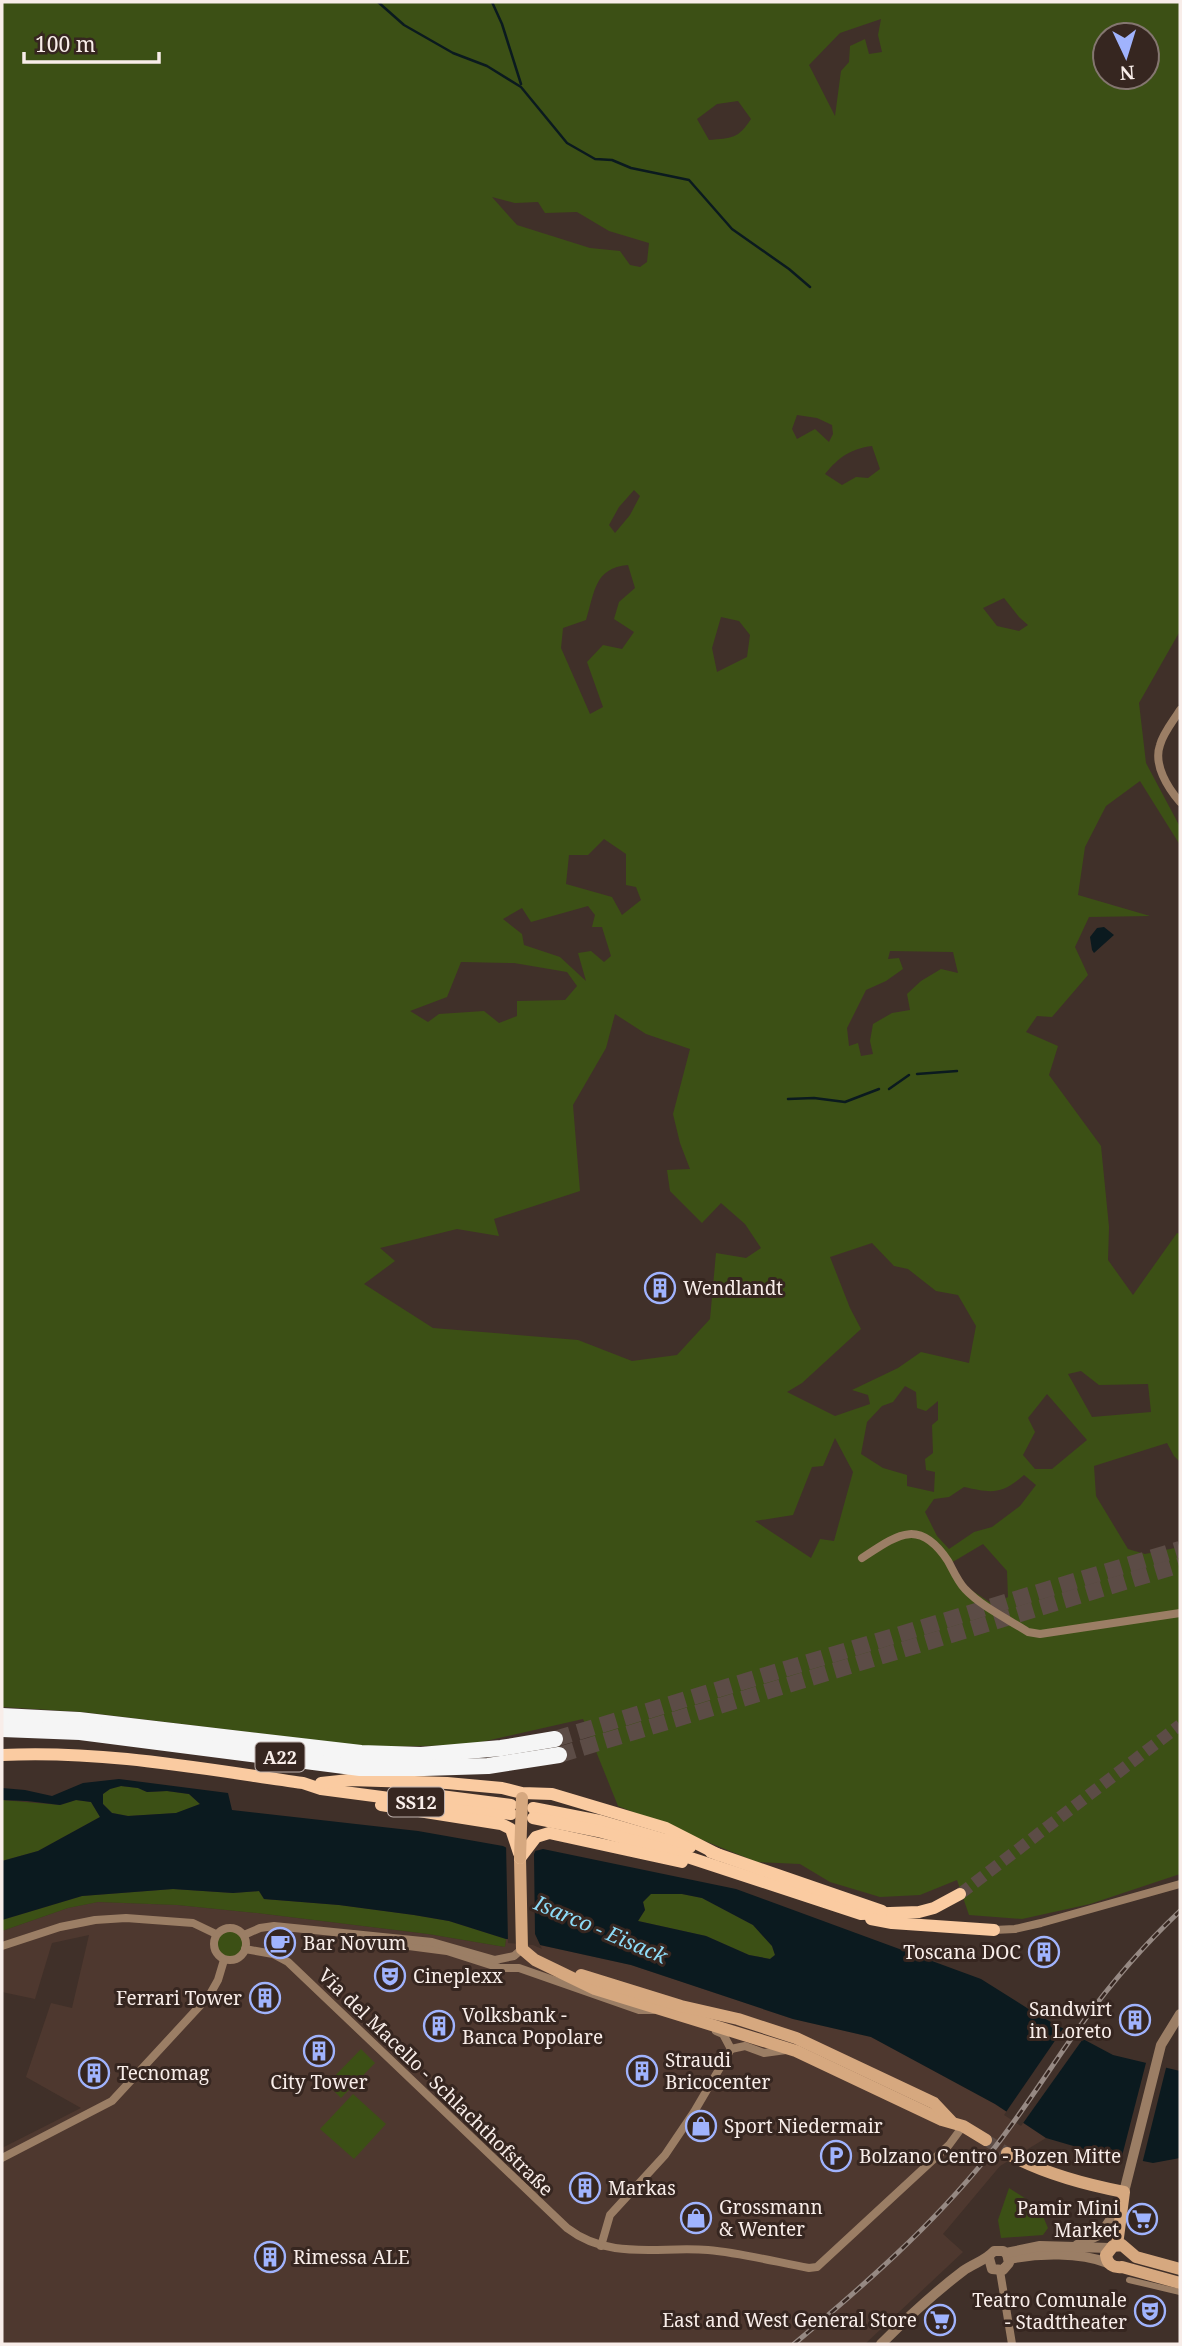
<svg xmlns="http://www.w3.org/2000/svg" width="1182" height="2346" font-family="'Noto Serif',serif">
<rect width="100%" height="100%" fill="#403029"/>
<polygon fill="#4e382f" points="98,1902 177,1905 257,1913 428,1934 505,1947 506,1939 516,1939 534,1941 540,1945 631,1965 793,2019 871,2037 995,2104 1046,2138 1000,2166 943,2234 963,2252 865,2344 2,2344 2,2148 81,2108 26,2077 51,2003 72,2008 89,1935 52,1943 35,1999 2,1992 2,1931 68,1908"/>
<g fill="#3c5015" fill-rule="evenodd">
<path d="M2,2h1178v629l-41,72 7,60 33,62 1,20 -40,-64 -34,25 -21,41 -7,48 72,21 -61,1 -14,30 13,28 -36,42 -15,-1 -11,16 32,14 -9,29 52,71 8,81 -1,33 25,35 44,-62 3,1v228l-6,-6 -7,-13 -73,23 2,30 32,53 17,5 35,-7v327l-90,30 -68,15 -53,-4 -12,-35 -37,15 -40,2 -50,-15 -30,-18 -43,-2 -139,-56 -35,-87 -115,26 -97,2 -289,-35 -80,-5zM881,19l-3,16 4,17 -13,2 -4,-15 -15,7 -1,16 -8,9 -6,45 -26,-51 31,-32zM1105,35h42v42h-42zM738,101l13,18c-13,20 -19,19 -42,21l-12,-21 20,-15zM492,197l23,6 23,-1 7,11 32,-1 32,19 40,12 -2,19 -7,5 -10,-2 -10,-14 -30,-3 -73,-23zM797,415l20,3 15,7 1,9 -4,8 -14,-13 -18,10 -5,-10zM872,446l8,23 -12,9 -12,-1 -14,8 -17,-11c14,-17 25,-25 47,-28zM634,490l6,6 -10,19 -15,18 -6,-8 10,-18zM628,565l7,23 -16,14 -5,17 20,13 -12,17 -19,-4 -16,17 16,45 -13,7 -29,-66 2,-20 23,-8c9,-28 8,-52 42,-55zM1004,598l15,19 9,8 -9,6 -22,-5 -14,-18zM721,617l18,4 11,14 -3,22 -30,15 -5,-24zM604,839l22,15v31l10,2 5,13 -19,15 -10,-18 -46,-13 3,-29h19zM588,906l7,9 -3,12h10l9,29 -7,6 -13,-11 -13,2 8,28 -26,-24 -36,-12 -2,-11 -19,-15 19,-11 9,14zM890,951l63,1 5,21 -17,-4 -20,12 -14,13 3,16 -18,3 -19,11 -3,17 3,13 -12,2 -3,-13 -9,3 -2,-18 19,-38 20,-9 17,-12 -4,-11 -11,1zM461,962l53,1 53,9 10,14 -12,14 -48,1v15l-18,7 -15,-12 -45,3 -11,8 -18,-11 37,-14zM615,1014l31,20 44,15 -17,65 7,29 10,26 -23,1 3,21 32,32 19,-20 24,21 16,24 -15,10 -30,-5 -6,66 -33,36 -45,6 -54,-21 -145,-12 -69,-44 31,-23 -15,-13 77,-19 42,7 -5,-17 86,-28 -7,-86 33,-57zM872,1243l22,23 14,3 28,22 22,4 18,31 -7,37 -48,-11 -23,16 -46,22 16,5 2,9 -35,12 -48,-24 15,-9 59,-54 -11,-21 -20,-51zM1081,1371l18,14 49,-1 3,28 -59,5 -24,-43zM905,1386l11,6 1,16 9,3 12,-10v19l-6,5 1,28 -8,6 1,11 9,2 -1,20 -27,-6v-11l-24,-7 -22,-14 6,-32 15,-16 11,-4zM1047,1394l40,46 -35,29h-17l-12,-14 12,-23 -7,-14zM835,1438l18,34 -19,69 -14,-2 -9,19 -56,-37 38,-6 19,-48 11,-1zM1024,1475l12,10 -16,21 -28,21 -18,5 -25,17 -12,-13 -12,-24 9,-13 15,-2 15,-10c28,6 37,8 60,-12zM983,1544l24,27 1,26 -14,8 -29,-19 -14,-23z"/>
<polygon points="121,1786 138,1788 147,1792 167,1791 189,1794 200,1804 177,1813 128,1816 112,1813 103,1804 103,1794 110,1789"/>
<polygon points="2,1800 60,1805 76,1800 91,1802 100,1817 38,1851 2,1861"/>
<polygon points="173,1889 233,1893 259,1891 264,1899 339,1905 414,1915 449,1921 506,1939 505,1947 428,1934 257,1913 177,1905 98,1902 68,1908 2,1931 2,1920 82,1896"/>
<polygon points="650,1894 682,1894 702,1898 753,1925 772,1946 775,1955 770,1959 749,1955 706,1936 638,1921 645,1910 643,1902"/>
<circle cx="229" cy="1944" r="14"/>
<polygon points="361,2049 375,2063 341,2098 327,2084"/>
<polygon points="353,2094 386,2124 354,2159 320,2129"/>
<polygon points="1009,2188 1039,2207 1048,2228 1043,2235 1001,2238 998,2220"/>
</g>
<g fill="#0b1a1f" fill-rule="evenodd">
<polygon points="1104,927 1114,935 1094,953 1092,950 1090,937 1097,928"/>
<path d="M119,1779l109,14 4,17 186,21 85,15c13,7 25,7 40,3l193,40 245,90 57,36 75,40 67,16v87l-27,5 -66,-13 -41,-12 -51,-34 -124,-67 -78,-18 -162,-54 -91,-20 -6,-4 -28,-2 -57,-18 -35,-6 -75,-10 -75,-6 -5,-8 -26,2 -60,-4 -91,7 -80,24v-59l36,-10 62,-34 -9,-15 -15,-2 -16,5 -33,-4 -25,-1v-12l23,2 27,6 31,-13zM121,1786l17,2 9,4 20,-1 22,3 11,10 -24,9 -48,3 -16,-3 -9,-9v-10l7,-5zM651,1894h31l20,4 51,27 19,21 3,9 -5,4 -21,-4 -43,-19 -68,-15 7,-11 -2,-8z"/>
</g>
<g fill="#403029">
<polygon points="506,1843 515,1848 537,1847 534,1854 535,1934 542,1949 533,1945 508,1943"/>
<polygon points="1065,2026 1085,2036 1021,2126 1004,2115"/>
<polygon points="1147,2059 1167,2064 1142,2164 1121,2160"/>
</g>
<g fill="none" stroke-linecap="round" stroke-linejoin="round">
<g stroke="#0b1a1f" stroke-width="2.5">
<polyline points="378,2 404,25 453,53 487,66 521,87 567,143 595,159 612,160 631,168 689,180 732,229 789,269 810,287"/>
<polyline points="492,2 502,24 521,84"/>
<polyline points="917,1074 957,1071"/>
<polyline points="889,1089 909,1075"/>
<polyline points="788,1099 814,1098 845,1102 879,1089"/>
</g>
<polyline stroke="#5c4c46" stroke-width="12" stroke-dasharray="12 6" stroke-linecap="butt" points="986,2140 1007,2153"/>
<polyline stroke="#5c4c46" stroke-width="12" stroke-dasharray="12 6" stroke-linecap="butt" points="960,1894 1180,1725"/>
<g stroke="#5c4c46" stroke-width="16" stroke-dasharray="16 8" stroke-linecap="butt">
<polyline points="555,1739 1180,1549"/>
<polyline points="559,1755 1180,1565"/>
</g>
<polyline stroke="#9b7e65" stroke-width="6" points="1129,2280 1180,2292"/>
<g stroke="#9b7e65" stroke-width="8">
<path d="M1180,710c-6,10 -17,23 -20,35 -7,20 8,43 20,57"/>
<path d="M862,1558c35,-23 57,-41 86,3 5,9 10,21 17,28 17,18 43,30 63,43l12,2 140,-21"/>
<circle cx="230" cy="1944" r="16"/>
<polyline points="994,1930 1015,1929 1041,1923 1180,1884"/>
<polyline points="353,1934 378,1942 447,1951 500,1968 519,1968 639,2010 653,2010"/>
<polyline points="244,1935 260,1928 274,1926 432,1942 495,1960 514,1956 522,1949"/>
<polyline points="2,1946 60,1927 95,1920 126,1918 193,1923 216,1934"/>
<path d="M245,1949l28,5 15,8 279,266c43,33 92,18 141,22 34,3 68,12 101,18l8,-1 132,-122 14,-19"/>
<polyline points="716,2031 723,2034 731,2049"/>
<polyline points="731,2049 745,2046 764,2053 786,2050"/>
<polyline points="2,2158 112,2101 209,1996 218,1980 224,1960"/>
<polyline points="601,2246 610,2215 665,2155 694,2112 731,2049"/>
<polyline points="1000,2271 1012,2344"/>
</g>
<g stroke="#9b7e65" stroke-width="10">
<polyline points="1124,2192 1161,2045 1180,2014"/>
<polyline points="1077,2245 1101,2234 1122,2202"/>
<polyline points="989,2258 992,2269 1003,2270 1009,2263 1007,2254"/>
<path d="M1009,2259c30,-6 70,-7 99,4"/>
<path d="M881,2344c26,-26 53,-51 82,-73 11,-8 22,-10 31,-20h9l3,2 34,-7 70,2"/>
</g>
<g stroke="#d6a87f" stroke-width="12">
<polyline points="520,1858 522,1949 535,1960 595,1989 796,2051 942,2120 963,2126 986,2140"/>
<polyline points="581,1975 681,2006 738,2019 796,2038 934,2103 951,2121"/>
<polyline points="1007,2153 1012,2156"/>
<path d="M1020,2160c33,16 68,25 104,32l-7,53"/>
<path d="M1180,2269l-44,-12 -14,-12 -9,1 -7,9c1,9 7,13 16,12l58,16"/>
</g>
<g stroke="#facba1" stroke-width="12">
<path d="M2,1755c101,-5 201,14 301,28l18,6 190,25"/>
<polyline points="321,1783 349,1780 447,1783 502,1788 522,1793 552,1794 666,1828 719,1855"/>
<polyline points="425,1794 511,1805"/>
<polyline points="381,1805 501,1824 511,1829 519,1853"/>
<polyline points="533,1808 600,1821 690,1847"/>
<polyline points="533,1818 598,1831 660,1848 861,1914 919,1912 934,1908 960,1894"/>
<polyline points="711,1852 882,1911"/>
<polyline points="520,1858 536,1837 549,1833 682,1862"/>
<polyline points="871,1919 892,1923 994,1930"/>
</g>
<g stroke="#f5f5f5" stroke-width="16">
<polyline points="2,1716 79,1720 361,1753 421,1755 501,1748 555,1739"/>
<polyline points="2,1729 80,1732 360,1768 424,1768 488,1766 559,1755"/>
</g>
<g stroke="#968983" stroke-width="5">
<path id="rail" d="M794,2344c68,-57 138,-118 194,-188 34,-42 63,-90 95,-134 29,-40 61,-77 97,-111"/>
</g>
<use href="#rail" stroke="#362620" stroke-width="2.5" stroke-dasharray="8" stroke-linecap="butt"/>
<polyline stroke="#d6a87f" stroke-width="12" points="520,1858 522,1798"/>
</g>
<defs>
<g id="building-ring" transform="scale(1.575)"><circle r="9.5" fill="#362620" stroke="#a0b3fd" stroke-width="1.5"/><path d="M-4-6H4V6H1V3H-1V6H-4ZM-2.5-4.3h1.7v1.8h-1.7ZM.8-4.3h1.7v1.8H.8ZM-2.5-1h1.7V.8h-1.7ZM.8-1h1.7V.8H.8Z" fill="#a0b3fd"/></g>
<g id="cafe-ring" transform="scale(1.575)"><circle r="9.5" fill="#362620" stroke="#a0b3fd" stroke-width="1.5"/><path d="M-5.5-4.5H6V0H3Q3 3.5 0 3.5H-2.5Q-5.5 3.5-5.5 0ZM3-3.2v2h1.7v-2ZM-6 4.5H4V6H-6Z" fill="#a0b3fd"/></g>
<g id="theatre-ring" transform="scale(1.575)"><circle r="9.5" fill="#362620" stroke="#a0b3fd" stroke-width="1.5"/><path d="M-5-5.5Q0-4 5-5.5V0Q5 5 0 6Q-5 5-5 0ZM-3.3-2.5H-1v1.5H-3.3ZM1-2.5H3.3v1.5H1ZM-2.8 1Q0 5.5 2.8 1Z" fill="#a0b3fd"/></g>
<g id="shop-ring" transform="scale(1.575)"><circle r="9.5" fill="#362620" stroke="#a0b3fd" stroke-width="1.5"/><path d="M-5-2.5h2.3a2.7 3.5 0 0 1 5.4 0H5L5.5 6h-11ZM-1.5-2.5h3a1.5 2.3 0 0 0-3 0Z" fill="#a0b3fd"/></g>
<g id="parking-ring" transform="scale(1.575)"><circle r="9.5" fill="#362620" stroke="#a0b3fd" stroke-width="1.5"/><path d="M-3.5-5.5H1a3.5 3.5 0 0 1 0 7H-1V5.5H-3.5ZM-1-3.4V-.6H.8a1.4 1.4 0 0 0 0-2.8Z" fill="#a0b3fd"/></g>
<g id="supermarket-ring" transform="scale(1.575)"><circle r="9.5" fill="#362620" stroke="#a0b3fd" stroke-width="1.5"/><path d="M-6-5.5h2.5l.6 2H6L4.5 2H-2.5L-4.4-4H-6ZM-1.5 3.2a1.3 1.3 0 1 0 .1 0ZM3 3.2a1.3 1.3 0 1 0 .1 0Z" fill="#a0b3fd"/></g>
</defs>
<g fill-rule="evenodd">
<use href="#building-ring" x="660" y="1288"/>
<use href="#cafe-ring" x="280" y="1943"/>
<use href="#building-ring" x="1044" y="1952"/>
<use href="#theatre-ring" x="390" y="1976"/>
<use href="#building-ring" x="265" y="1998"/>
<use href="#building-ring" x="1135" y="2020"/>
<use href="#building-ring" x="439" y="2026"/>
<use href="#building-ring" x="319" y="2051"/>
<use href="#building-ring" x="642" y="2071"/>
<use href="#building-ring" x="94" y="2073"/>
<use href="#shop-ring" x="701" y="2126"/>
<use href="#parking-ring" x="836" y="2156"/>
<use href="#building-ring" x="585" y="2188"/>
<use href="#shop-ring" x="696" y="2218"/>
<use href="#supermarket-ring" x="1142" y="2219"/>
<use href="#building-ring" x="270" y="2257"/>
<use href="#theatre-ring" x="1150" y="2311"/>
<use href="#supermarket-ring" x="940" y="2320"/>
</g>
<g text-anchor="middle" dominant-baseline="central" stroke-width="6" stroke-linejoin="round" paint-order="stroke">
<g fill="#362620" stroke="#beb1ad" stroke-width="2">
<rect x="255.5" y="1742.5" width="49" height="29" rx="5"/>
<rect x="388" y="1787.5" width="56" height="29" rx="5"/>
</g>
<g font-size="18" font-weight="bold" fill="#f8ede9">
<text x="280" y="1757">A22</text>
<text x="416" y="1802">SS12</text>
</g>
<g font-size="19" fill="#f8ede9" stroke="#362620" text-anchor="start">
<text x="683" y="1288">Wendlandt</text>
<text x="303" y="1943">Bar Novum</text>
<text x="1021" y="1952" text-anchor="end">Toscana DOC</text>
<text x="413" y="1976">Cineplexx</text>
<text x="242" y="1998" text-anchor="end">Ferrari Tower</text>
<text x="1112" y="2009" text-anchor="end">Sandwirt<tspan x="1112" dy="22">in Loreto</tspan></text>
<text x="462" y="2015">Volksbank -<tspan x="462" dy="22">Banca Popolare</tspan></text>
<text x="665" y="2060">Straudi<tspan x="665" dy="22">Bricocenter</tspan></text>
<text x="117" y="2073">Tecnomag</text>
<text x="319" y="2082" text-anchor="middle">City Tower</text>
<text x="724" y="2126">Sport Niedermair</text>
<text x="859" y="2156">Bolzano Centro - Bozen Mitte</text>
<text x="608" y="2188">Markas</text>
<text x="719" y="2207">Grossmann<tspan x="719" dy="22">&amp; Wenter</tspan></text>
<text x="1119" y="2208" text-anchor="end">Pamir Mini<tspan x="1119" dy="22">Market</tspan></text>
<text x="293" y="2257">Rimessa ALE</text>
<text x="1127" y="2300" text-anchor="end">Teatro Comunale<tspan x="1127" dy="22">- Stadttheater</tspan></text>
<text x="917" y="2320" text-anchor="end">East and West General Store</text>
</g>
<g font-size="19" fill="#f8ede9" stroke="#362620">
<text transform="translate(436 2082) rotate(44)">Via del Macello - Schlachthofstraße</text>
</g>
<g font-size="21" font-style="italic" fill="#8ddbf7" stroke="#362620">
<text transform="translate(601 1929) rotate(23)">Isarco - Eisack</text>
</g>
</g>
<rect width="1182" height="2346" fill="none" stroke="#f8ede9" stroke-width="7"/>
<g transform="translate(1126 56) rotate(176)"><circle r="33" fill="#362620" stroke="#847670" stroke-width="2"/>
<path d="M0-5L12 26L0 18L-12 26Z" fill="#a0b3fd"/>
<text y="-10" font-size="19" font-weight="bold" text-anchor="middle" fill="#f8ede9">N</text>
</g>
<path d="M24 52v10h135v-10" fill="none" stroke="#f8ede9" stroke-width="3.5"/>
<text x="35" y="52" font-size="21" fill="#f8ede9" stroke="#362620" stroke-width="5" paint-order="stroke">100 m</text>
</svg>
